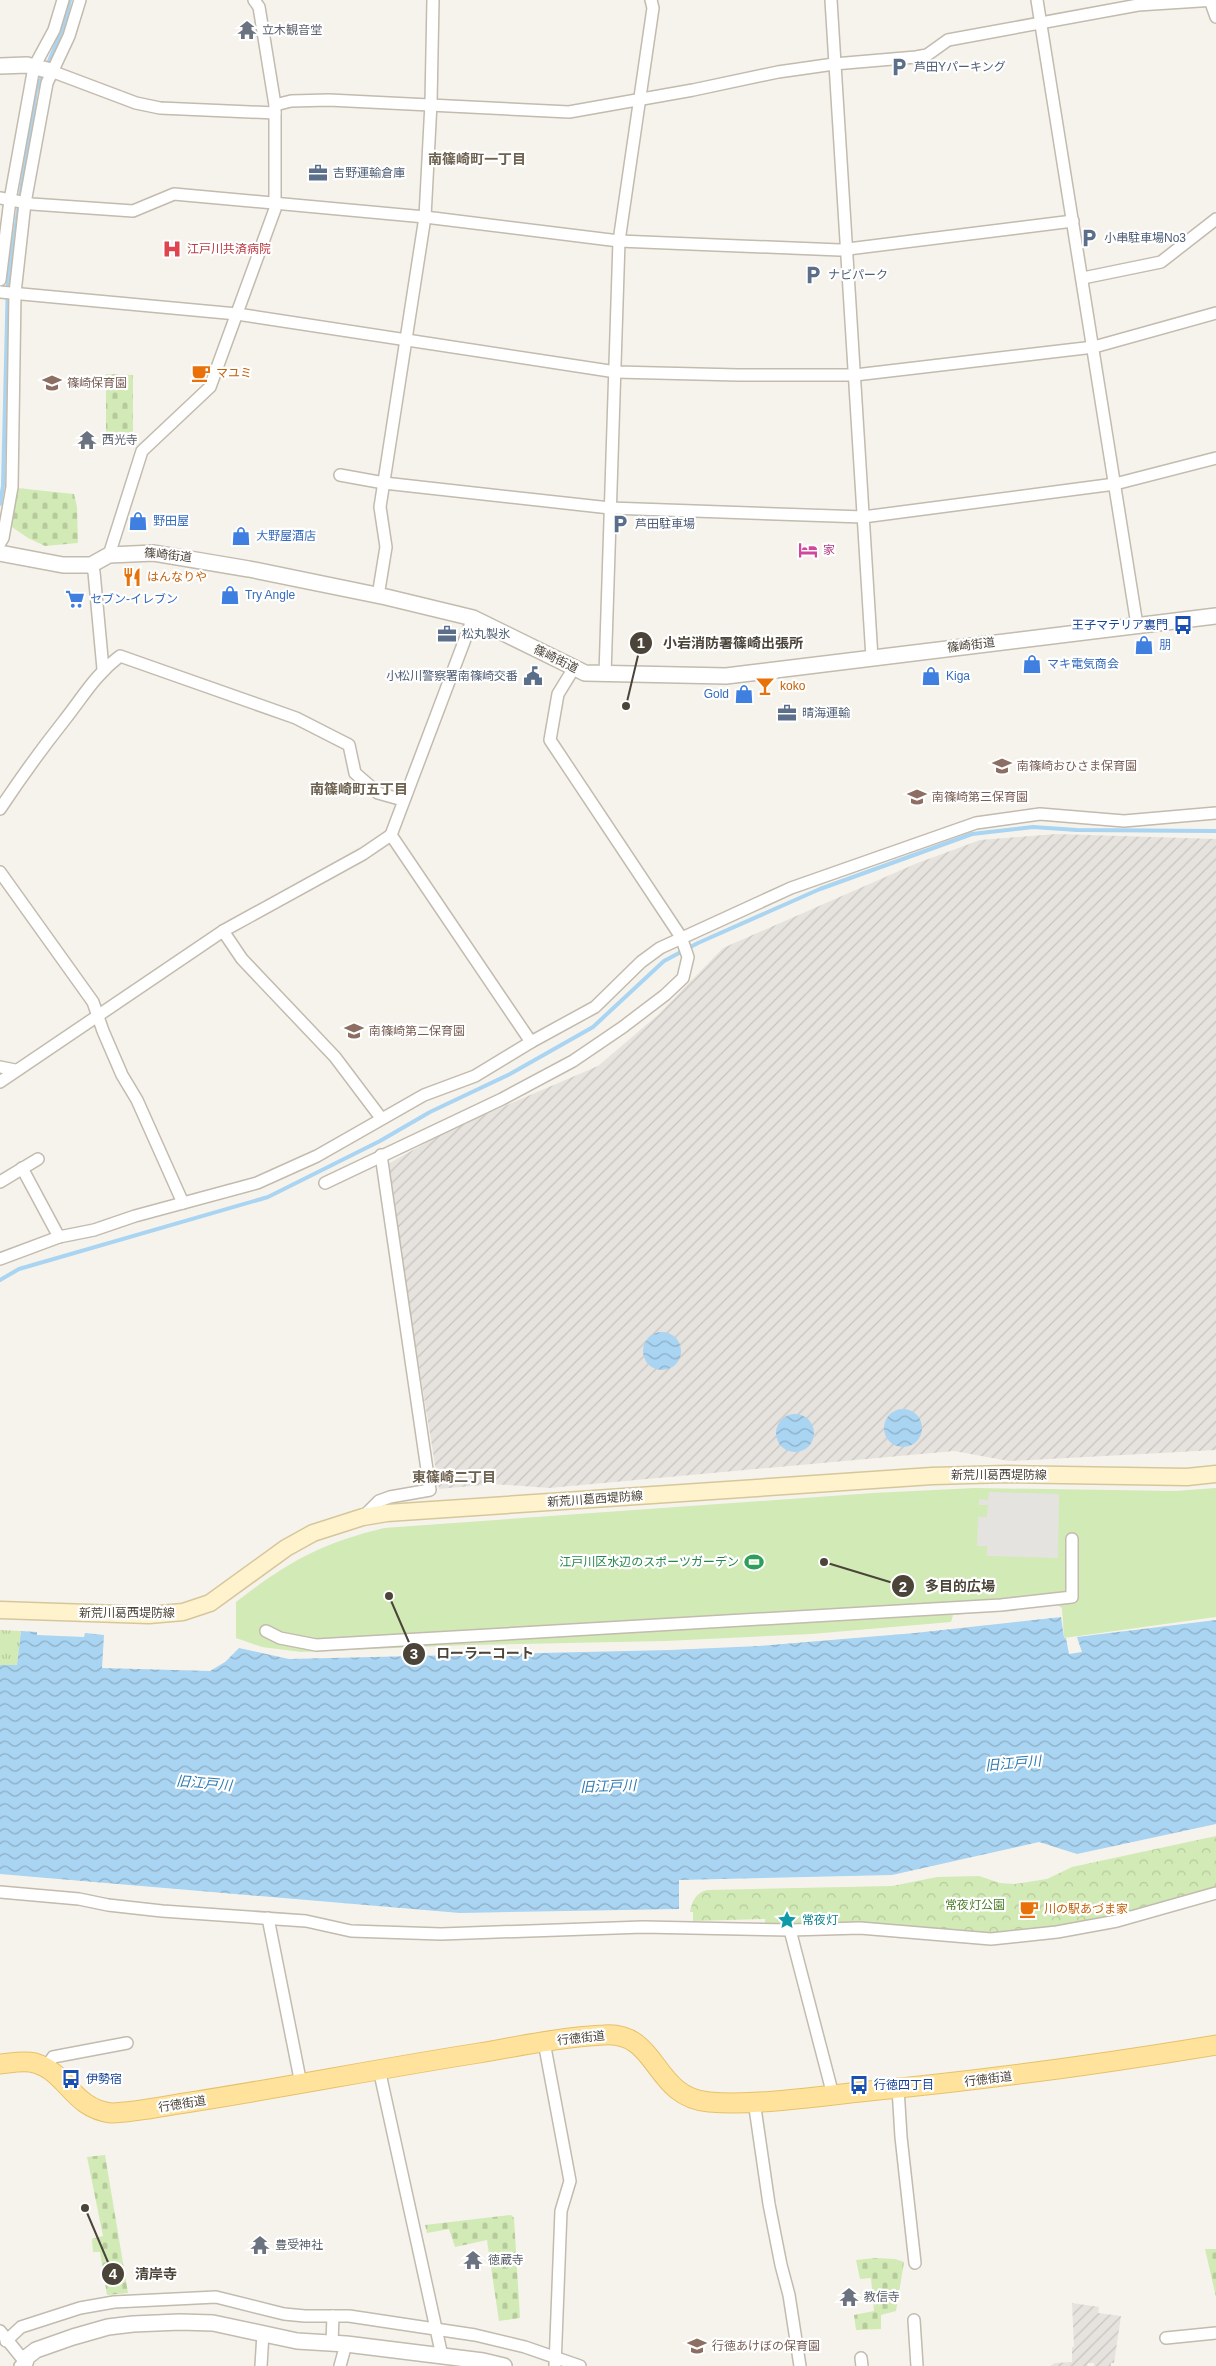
<svg xmlns="http://www.w3.org/2000/svg" width="1216" height="2366" font-family="Helvetica,'Noto Sans JP',sans-serif">
<defs>
<pattern id="industrial-furrows" width="10" height="10" patternUnits="userSpaceOnUse" patternTransform="scale(1.25)"><rect width="10" height="10" fill="#e6e2dd"/><path d="M-1 1l2-2M0 10L10 0M9 11l2-2" fill="none" stroke="#c7c3be"/></pattern>
<pattern id="grass-tufts" width="24" height="20" patternUnits="userSpaceOnUse" patternTransform="scale(1.25)"><rect width="24" height="20" fill="#d2eab5"/><path d="M3 7l-1-3M5 7V3M7 7l1-3M15 17l-1-3M17 17v-4M19 17l1-3" fill="none" stroke="#b6ca9c"/></pattern>
<pattern id="cemetery-stones" width="16" height="16" patternUnits="userSpaceOnUse" patternTransform="scale(1.25)"><rect width="16" height="16" fill="#d2eab5"/><path d="M2 7V4a2 2 0 0 1 4 0v3zM10 15v-3a2 2 0 0 1 4 0v3z" fill="#b6ca9c"/></pattern>
<pattern id="park-crowns" width="20" height="18" patternUnits="userSpaceOnUse" patternTransform="scale(1.25)"><rect width="20" height="18" fill="#d2eab5"/><path d="M2 6a3 3 0 1 1 6 0M12 15a3 3 0 1 1 6 0" fill="none" stroke="#b6ca9c"/></pattern>
<pattern id="water-waves" width="16" height="10" patternUnits="userSpaceOnUse" patternTransform="scale(1.25)"><rect width="16" height="10" fill="#a9d4f2"/><path d="M0 5q4-4 8 0t8 0" fill="none" stroke="#8caec5"/></pattern>
</defs>
<rect width="100%" height="100%" fill="#f6f3ec"/>
<g fill="url(#industrial-furrows)">
<polygon points="1056,834 1216,839 1216,1450 1009,1461 954,1451 549,1488 493,1484 439,1489 386,1165 451,1129 598,1066 659,1014 723,948 915,864 980,840"/>
<polygon points="1072,2303 1099,2307 1098,2313 1121,2316 1114,2363 1111,2363 1111,2366 1094,2366 1094,2363 1088,2363 1087,2366 1050,2366 1055,2363 1072,2362 1072,2347 1074,2347"/>
</g>
<polygon fill="url(#grass-tufts)" points="0,1630 21,1631 17,1665 0,1665"/>
<g fill="url(#cemetery-stones)">
<polygon points="106,374 133,375 133,432 106,433"/>
<polygon points="17,488 74,494 77,507 78,543 45,546 28,538 9,525"/>
<polygon points="105,2155 128,2293 107,2295 100,2252 93,2252 92,2239 103,2236 87,2157"/>
<polygon points="511,2215 514,2218 520,2318 499,2321 487,2240 455,2247 449,2229 427,2233 425,2225"/>
<polygon points="1205,2249 1216,2249 1216,2297"/>
<polygon points="875,2258 895,2259 904,2262 896,2311 881,2315 881,2329 856,2330 854,2315 874,2311 871,2278 860,2279 856,2260"/>
</g>
<path fill="url(#park-crowns)" d="M1216,1836v52l-42,13 -93,22 -86,12 -230,-9v-7l-72,2v-9h-3c2,-11 6,-20 18,-22l184,-4 45,-9 42,-1 21,7 15,1 32,-5 25,-12z"/>
<path fill="#d2eab5" d="M975,1488l200,3 41,-3v129l-152,21 -2,-30 -4,-3 -105,10 -2,7 -140,12 -146,7 -197,4 -167,7 -39,-5 -26,-9v-36c52,-40 83,-58 148,-74l489,-35z"/>
<polygon fill="#e5e3e0" points="989,1492 1059,1494 1058,1558 987,1556 987,1546 977,1546 978,1517 987,1517 988,1505 979,1505 979,1499 988,1500"/>
<g fill="url(#water-waves)">
<circle cx="662" cy="1351" r="19"/>
<circle cx="903" cy="1428" r="19"/>
<circle cx="795" cy="1433" r="19"/>
<polygon points="1061,1617 1064,1638 1066,1638 1069,1654 1082,1652 1077,1637 1216,1620 1216,1824 1077,1854 1039,1842 892,1875 679,1880 679,1909 460,1913 0,1874 0,1665 17,1665 21,1631 37,1632 37,1635 84,1637 85,1633 104,1635 102,1668 210,1671 225,1662 239,1648 289,1659 670,1650 759,1646 915,1633"/>
</g>
<g fill="none" stroke-linecap="round" stroke-linejoin="round">
<g stroke="#a9d4f2" stroke-width="4">
<polyline points="47,66 65,23 70,0"/>
<polyline points="0,504 3,486 8,278 36,91 44,72"/>
<polyline points="0,1280 19,1269 268,1197 380,1141 430,1112 510,1074 593,1027 664,961 698,943 820,889 972,834 1033,827 1077,830 1216,831"/>
</g>
<g stroke="#c2bbae" stroke-width="14">
<g id="minor">
<polyline points="831,0 872,658"/>
<polyline points="1037,0 1137,625"/>
<polyline points="1210,0 1216,17"/>
<polyline points="51,71 136,103 160,108 275,113"/>
<polyline points="275,105 291,101 329,100 569,112 693,90 778,72 834,64 916,57 927,55 948,40 1138,5 1216,0"/>
<polyline points="0,198 32,204 133,211 174,194 425,217 619,241 840,250 1073,221"/>
<polyline points="1083,278 1161,262 1216,219"/>
<polyline points="0,280 10,200 34,67 54,30 63,0"/>
<polyline points="0,292 237,314 616,372 738,375 855,375 1094,347 1216,313"/>
<polyline points="340,475 384,483 610,508 863,517 1115,484 1216,458"/>
<polyline points="0,543 3,538 12,487 15,293 25,203 47,83 69,36 80,0"/>
<polyline points="109,555 142,451 210,387 275,209 275,105 259,7 254,0"/>
<polyline points="91,565 94,572 103,669"/>
<polyline points="378,596 386,547 380,507 425,217 431,103 433,0"/>
<polyline points="473,618 391,835 531,1042"/>
<polyline points="605,675 619,241 653,8 651,0"/>
<path d="M0,809c20,-30 40,-58 63,-87 20,-25 31,-46 57,-66l176,62 53,27 6,28 23,20 25,7"/>
<polyline points="0,872 93,1002 103,1031 122,1075 137,1100 183,1203"/>
<polyline points="223,931 242,959 335,1057 381,1118"/>
<polyline points="0,1067 15,1070"/>
<polyline points="0,1082 223,931 363,854 391,835"/>
<polyline points="22,1168 59,1237"/>
<polyline points="0,1182 38,1159"/>
<polyline points="325,1183 502,1099 573,1061 623,1027 665,995 683,978 688,957 681,937 550,740 558,694 574,668"/>
<polyline points="0,1259 59,1237 94,1230 135,1216 257,1183 317,1156 424,1095 475,1076 531,1042 595,1007 641,962 660,948 791,888 976,823 1040,814 1124,821 1216,813"/>
<polyline points="363,1517 379,1501 390,1497 430,1490 381,1155"/>
<polyline points="266,1631 280,1638 316,1645 1001,1605 1072,1597 1072,1539"/>
<polyline points="0,1892 79,1899 108,1905 162,1911 306,1921 351,1931 441,1934 643,1927 790,1930 860,1928 991,1939 1057,1932 1117,1921 1216,1893"/>
<polyline points="268,1918 301,2084"/>
<polyline points="790,1930 833,2095"/>
<polyline points="544,2042 570,2181 561,2211 555,2366"/>
<polyline points="46,2068 53,2057 127,2043"/>
<polyline points="379,2069 442,2356"/>
<polyline points="898,2088 901,2137 915,2263"/>
<polyline points="754,2101 769,2204 781,2265 789,2295 800,2366"/>
<polyline points="914,2320 917,2366"/>
<polyline points="0,2331 25,2362 20,2366"/>
<polyline points="1166,2338 1216,2333"/>
<polyline points="6,2341 21,2327 80,2308 114,2302 216,2297 284,2314 305,2316 349,2316 475,2335 525,2347 580,2366"/>
<polyline points="332,2343 333,2316"/>
<polyline points="861,2358 862,2366"/>
<polyline points="261,2366 263,2333"/>
<polyline points="340,2366 346,2344"/>
</g>
</g>
<g stroke="#c2bbae" stroke-width="18">
<g id="tertiary">
<polyline points="0,66 27,65 51,71"/>
<polyline points="0,553 63,565 91,565 109,555 154,553 249,569 386,597 473,618 585,673 726,676 1216,616"/>
<polyline points="24,2366 27,2357 36,2350 73,2337 108,2327 133,2324 180,2322 213,2323 297,2341 346,2344 483,2361 504,2366"/>
</g>
</g>
<g stroke="#d6c79b" stroke-width="19">
<polyline id="secondary" points="0,1610 149,1615 183,1612 210,1603 286,1548 313,1533 363,1517 387,1513 932,1476 1008,1474 1187,1477 1216,1474"/>
</g>
<g stroke="#e6c16a" stroke-width="21">
<path id="primary" d="M0,2064c11,-1 24,-4 35,-1 33,10 37,45 76,50 27,-1 53,-7 80,-11 96,-15 192,-34 288,-49 41,-7 83,-16 125,-18 55,-4 48,62 105,67 50,4 110,-6 160,-11 116,-11 232,-27 347,-46"/>
</g>
<use href="#minor" stroke="#fff" stroke-width="11"/>
<use href="#tertiary" stroke="#fff" stroke-width="15"/>
<use href="#secondary" stroke="#fff3cd" stroke-width="16"/>
<use href="#primary" stroke="#ffe39c" stroke-width="19"/>
</g>
<defs>
<g id="temple-bare" transform="scale(1.5)"><path d="M0-6L5-2H3V0L6.5 2.5H4V6H1.5V3h-3V6H-4V2.5H-6.5L-3 0V-2H-5Z" fill="#6b7280" stroke="#fff" stroke-width="2.5" paint-order="stroke"/></g>
<g id="parking-bare" transform="scale(1.5)"><path d="M-3.5-5.5H1a3.5 3.5 0 0 1 0 7H-1V5.5H-3.5ZM-1-3.4V-.6H.8a1.4 1.4 0 0 0 0-2.8Z" fill="#5c6f8a" stroke="#fff" stroke-width="2.5" paint-order="stroke"/></g>
<g id="office-bare" transform="scale(1.5)"><path d="M-6-3h4V-5.5h4V-3h4V5H-6ZM-1-4.5V-3h2v-1.5ZM-6 0V1H6V0Z" fill="#5c6f8a" stroke="#fff" stroke-width="2.5" paint-order="stroke"/></g>
<g id="hospital-bare" transform="scale(1.5)"><path d="M-5-5h3v3.5h4V-5h3V5h-3V1.5h-4V5h-3Z" fill="#e0444e" stroke="#fff" stroke-width="2.5" paint-order="stroke"/></g>
<g id="cafe-bare" transform="scale(1.5)"><path d="M-5.5-4.5H6V0H3Q3 3.5 0 3.5H-2.5Q-5.5 3.5-5.5 0ZM3-3.2v2h1.7v-2ZM-6 4.5H4V6H-6Z" fill="#e8710a" stroke="#fff" stroke-width="2.5" paint-order="stroke"/></g>
<g id="school-bare" transform="scale(1.5)"><path d="M0-5L7-2L0 1L-7-2ZM-4 1L0 2.5L4 1V4Q0 6-4 4Z" fill="#8d6e63" stroke="#fff" stroke-width="2.5" paint-order="stroke"/></g>
<g id="shop-bare" transform="scale(1.5)"><path d="M-5-2.5h2.3a2.7 3.5 0 0 1 5.4 0H5L5.5 6h-11ZM-1.5-2.5h3a1.5 2.3 0 0 0-3 0Z" fill="#3f7fe0" stroke="#fff" stroke-width="2.5" paint-order="stroke"/></g>
<g id="hotel-bare" transform="scale(1.5)"><path d="M-6-4.5h1.5V1H6V5H4.5V3h-9V5H-6ZM-4 0a1.8 1.8 0 1 1 3.6 0ZM.5 0V-2.5h3Q6-2.5 6 0Z" fill="#d1479c" stroke="#fff" stroke-width="2.5" paint-order="stroke"/></g>
<g id="restaurant-bare" transform="scale(1.5)"><path d="M-5-6h1v4h1v-4h1v4h1v-4h1v5L-1.5 .5V6h-2V.5L-5-1ZM5-6V6H3V1.5H1.5Q1.5-4 5-6Z" fill="#e8710a" stroke="#fff" stroke-width="2.5" paint-order="stroke"/></g>
<g id="supermarket-bare" transform="scale(1.5)"><path d="M-6-5.5h2.5l.6 2H6L4.5 2H-2.5L-4.4-4H-6ZM-1.5 3.2a1.3 1.3 0 1 0 .1 0ZM3 3.2a1.3 1.3 0 1 0 .1 0Z" fill="#3f7fe0" stroke="#fff" stroke-width="2.5" paint-order="stroke"/></g>
<g id="bus-bare" transform="scale(1.5)"><path d="M-5-6H5V4H4V6H2V4H-2V6H-4V4H-5ZM-3.5-4V0h7V-4ZM-3.5 1.2v1.5H-2V1.2ZM2 1.2v1.5H3.5V1.2Z" fill="#1a4fb4" stroke="#fff" stroke-width="2.5" paint-order="stroke"/></g>
<g id="civic-bare" transform="scale(1.5)"><path d="M-.6-6.5H3V-4.5H.6V-3L4-1V1h2V6H-6V1h2V-1L-.6-3ZM-1.2 2.5V6h2.4V2.5Z" fill="#5c6f8a" stroke="#fff" stroke-width="2.5" paint-order="stroke"/></g>
<g id="bar-bare" transform="scale(1.5)"><path d="M-6-5H6L.8 .8V4.5H3.5V6h-7V4.5H-.8V.8Z" fill="#e8710a" stroke="#fff" stroke-width="2.5" paint-order="stroke"/></g>
<g id="stadium-bare" transform="scale(1.5)"><path d="M0-5a6.5 5 0 1 0 0 10a6.5 5 0 1 0 0-10ZM-3.5-1.8h7v3.6h-7Z" fill="#2e9e5b" stroke="#fff" stroke-width="2.5" paint-order="stroke"/></g>
<g id="sight-bare" transform="scale(1.5)"><path d="M0-6L1.8-2.2L6-1.7L2.9 1.2L3.7 5.4L0 3.3L-3.7 5.4L-2.9 1.2L-6-1.7L-1.8-2.2Z" fill="#0f9aa8" stroke="#fff" stroke-width="2.5" paint-order="stroke"/></g>
</defs>
<g fill-rule="evenodd">
<use href="#temple-bare" x="247" y="30"/>
<use href="#parking-bare" x="899" y="67"/>
<use href="#office-bare" x="318" y="173"/>
<use href="#parking-bare" x="1089" y="238"/>
<use href="#hospital-bare" x="172" y="249"/>
<use href="#parking-bare" x="813" y="275"/>
<use href="#cafe-bare" x="201" y="373"/>
<use href="#school-bare" x="52" y="383"/>
<use href="#temple-bare" x="87" y="440"/>
<use href="#shop-bare" x="138" y="521"/>
<use href="#parking-bare" x="620" y="524"/>
<use href="#shop-bare" x="241" y="536"/>
<use href="#hotel-bare" x="808" y="550"/>
<use href="#restaurant-bare" x="132" y="577"/>
<use href="#shop-bare" x="230" y="595"/>
<use href="#supermarket-bare" x="75" y="599"/>
<use href="#bus-bare" x="1183" y="625"/>
<use href="#office-bare" x="447" y="634"/>
<use href="#shop-bare" x="1144" y="645"/>
<use href="#shop-bare" x="1032" y="664"/>
<use href="#civic-bare" x="533" y="676"/>
<use href="#shop-bare" x="931" y="676"/>
<use href="#bar-bare" x="765" y="686"/>
<use href="#shop-bare" x="744" y="694"/>
<use href="#office-bare" x="787" y="713"/>
<use href="#school-bare" x="1002" y="766"/>
<use href="#school-bare" x="917" y="797"/>
<use href="#school-bare" x="354" y="1031"/>
<use href="#stadium-bare" x="754" y="1562"/>
<use href="#cafe-bare" x="1029" y="1909"/>
<use href="#sight-bare" x="787" y="1920"/>
<use href="#bus-bare" x="71" y="2079"/>
<use href="#bus-bare" x="859" y="2085"/>
<use href="#temple-bare" x="260" y="2245"/>
<use href="#temple-bare" x="473" y="2260"/>
<use href="#temple-bare" x="849" y="2297"/>
<use href="#school-bare" x="697" y="2346"/>
</g>
<g text-anchor="middle" dominant-baseline="central" stroke-width="4.5" stroke-linejoin="round" paint-order="stroke">
<g font-size="12" fill="#5b616d" stroke="#fff" text-anchor="start">
<text x="262" y="30">立木観音堂</text>
<text x="102" y="440">西光寺</text>
<text x="275" y="2245">豊受神社</text>
<text x="488" y="2260">徳蔵寺</text>
<text x="864" y="2297">教信寺</text>
</g>
<g font-size="12" fill="#4e5e75" stroke="#fff" text-anchor="start">
<text x="914" y="67">芦田Yパーキング</text>
<text x="333" y="173">吉野運輸倉庫</text>
<text x="1104" y="238">小串駐車場No3</text>
<text x="828" y="275">ナビパーク</text>
<text x="635" y="524">芦田駐車場</text>
<text x="462" y="634">松丸製氷</text>
<text x="518" y="676" text-anchor="end">小松川警察署南篠崎交番</text>
<text x="802" y="713">晴海運輸</text>
</g>
<g font-size="12" fill="#be3a42" stroke="#fff" text-anchor="start">
<text x="187" y="249">江戸川共済病院</text>
</g>
<g font-size="12" fill="#c56008" stroke="#fff" text-anchor="start">
<text x="216" y="373">マユミ</text>
<text x="147" y="577">はんなりや</text>
<text x="780" y="686">koko</text>
<text x="1044" y="1909">川の駅あづま家</text>
</g>
<g font-size="12" fill="#785e54" stroke="#fff" text-anchor="start">
<text x="67" y="383">篠崎保育園</text>
<text x="1017" y="766">南篠崎おひさま保育園</text>
<text x="932" y="797">南篠崎第三保育園</text>
<text x="369" y="1031">南篠崎第二保育園</text>
<text x="712" y="2346">行徳あけぼの保育園</text>
</g>
<g font-size="12" fill="#366cbe" stroke="#fff" text-anchor="start">
<text x="153" y="521">野田屋</text>
<text x="256" y="536">大野屋酒店</text>
<text x="245" y="595">Try Angle</text>
<text x="90" y="599">セブン-イレブン</text>
<text x="1159" y="645">朋</text>
<text x="1047" y="664">マキ電気商会</text>
<text x="946" y="676">Kiga</text>
<text x="729" y="694" text-anchor="end">Gold</text>
</g>
<g font-size="12" fill="#b23c85" stroke="#fff" text-anchor="start">
<text x="823" y="550">家</text>
</g>
<g font-size="12" fill="#4b4439" stroke="#fff">
<text transform="translate(168 555) rotate(6)">篠崎街道</text>
<text transform="translate(971 645) rotate(-7)">篠崎街道</text>
<text transform="translate(556 659) rotate(26)">篠崎街道</text>
<text x="999" y="1475">新荒川葛西堤防線</text>
<text transform="translate(595 1499) rotate(-4)">新荒川葛西堤防線</text>
<text x="127" y="1613">新荒川葛西堤防線</text>
<text transform="translate(581 2038) rotate(-6)">行徳街道</text>
<text transform="translate(988 2079) rotate(-7)">行徳街道</text>
<text transform="translate(182 2104) rotate(-9)">行徳街道</text>
</g>
<g font-size="12" fill="#164399" stroke="#fff" text-anchor="start">
<text x="1168" y="625" text-anchor="end">王子マテリア裏門</text>
<text x="86" y="2079">伊勢宿</text>
<text x="874" y="2085">行徳四丁目</text>
</g>
<g font-size="12" fill="#27864d" stroke="#fff" text-anchor="end">
<text x="739" y="1562">江戸川区水辺のスポーツガーデン</text>
</g>
<g font-size="12" fill="#4a7f2a" stroke="#fff">
<text x="975" y="1905">常夜灯公園</text>
</g>
<g font-size="12" fill="#0d838f" stroke="#fff" text-anchor="start">
<text x="802" y="1920">常夜灯</text>
</g>
<g font-size="14" font-weight="bold" fill="#6e6250" stroke="#fff">
<text x="477" y="159">南篠崎町一丁目</text>
<text x="359" y="789">南篠崎町五丁目</text>
<text x="454" y="1477">東篠崎二丁目</text>
</g>
<g font-size="14" font-style="italic" fill="#2e7ab2" stroke="#fff">
<text transform="translate(1013 1763) rotate(-5)">旧江戸川</text>
<text transform="translate(204 1783) rotate(5)">旧江戸川</text>
<text transform="translate(608 1786) rotate(-2)">旧江戸川</text>
</g>
</g>
<path fill="none" stroke="#4b4439" stroke-width="2" d="M626 706L641 643M824 1562L903 1586M389 1596L414 1654M85 2208L113 2274"/>
<g fill="#4b4439" stroke="#fff" stroke-width="2">
<circle cx="626" cy="706" r="5"/>
<circle cx="824" cy="1562" r="5"/>
<circle cx="389" cy="1596" r="5"/>
<circle cx="85" cy="2208" r="5"/>
<circle cx="641" cy="643" r="12"/>
<circle cx="903" cy="1586" r="12"/>
<circle cx="414" cy="1654" r="12"/>
<circle cx="113" cy="2274" r="12"/>
</g>
<g font-size="15" text-anchor="middle" font-weight="bold" fill="#fff">
<text x="641" y="648">1</text>
<text x="903" y="1592">2</text>
<text x="414" y="1659">3</text>
<text x="113" y="2279">4</text>
</g>
<g font-size="14" text-anchor="middle" font-weight="bold" fill="#4b4439" stroke="#fff" stroke-width="4.5" stroke-linejoin="round" paint-order="stroke">
<text x="733" y="648">小岩消防署篠崎出張所</text>
<text x="960" y="1591">多目的広場</text>
<text x="485" y="1658">ローラーコート</text>
<text x="156" y="2279">清岸寺</text>
</g>
</svg>
